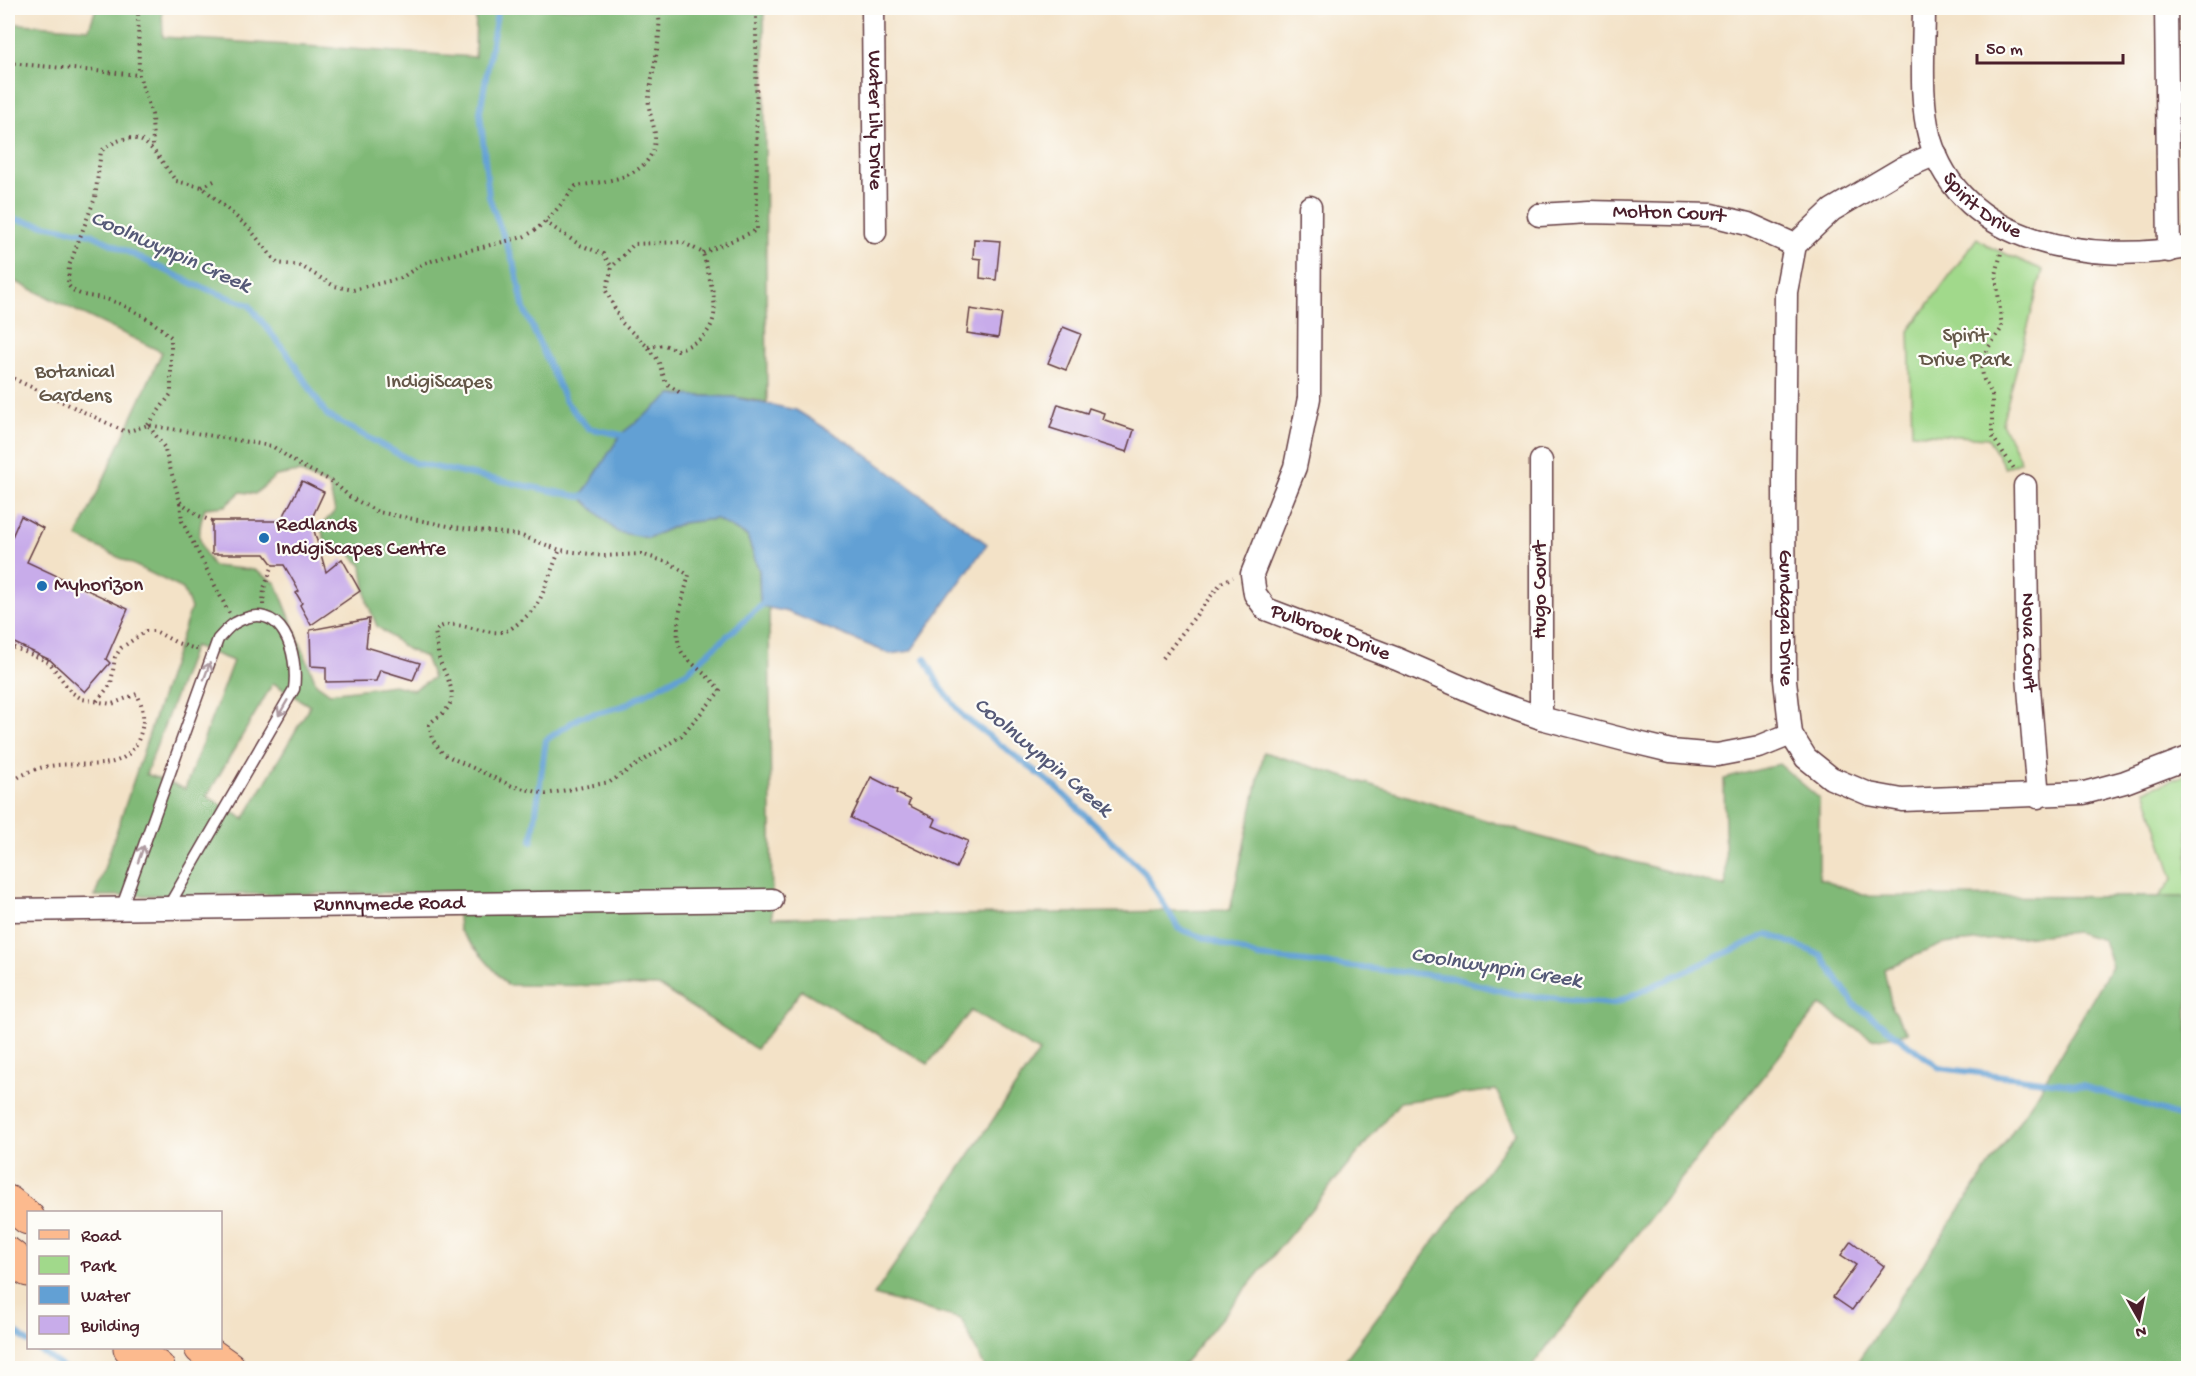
<svg xmlns="http://www.w3.org/2000/svg" width="2196" height="1376" font-family="'Gochi Hand',sans-serif">
<rect width="100%" height="100%" fill="#fdfcf7"/>
<filter id="ink" filterUnits="userSpaceOnUse"><feTurbulence type="fractalNoise" baseFrequency=".0167" numOctaves="2"/><feDisplacementMap in="SourceGraphic" scale="12" xChannelSelector="R" yChannelSelector="G"/><feConvolveMatrix kernelMatrix="1 2 1 2 8 2 1 2 1" color-interpolation-filters="sRGB"/></filter>
<filter id="wash" filterUnits="userSpaceOnUse"><feTurbulence type="fractalNoise" baseFrequency=".008" numOctaves="4" result="noise"/><feDisplacementMap in="SourceGraphic" scale="24" xChannelSelector="R" yChannelSelector="G"/><feGaussianBlur stdDeviation="1.35" result="paint"/><feColorMatrix in="noise" values="0 0 0 0 0 0 0 0 0 0 0 0 0 0 0 0 0 1.4 0 .05"/><feComposite in="paint" operator="in"/></filter>
<g filter="url(#wash)">
<rect width="100%" height="100%" fill="#f3e2c7"/>
<g fill="#a1d98b" stroke="#767c5b" stroke-width="1.5">
<polygon points="1977,238 1992,248 2043,270 2002,423 2021,461 2005,468 1988,438 1912,433 1909,331"/>
<polygon points="2188,774 2188,897 2159,897 2173,879 2145,790"/>
</g>
<path fill="#80b977" stroke="#656c51" stroke-width="1.5" fill-rule="evenodd" d="M96,8h66l1,29 312,20 1,-49h288l3,394 -34,-5 -62,-2 -23,143 34,-15 34,-4 31,17 12,35 1,34 9,2 3,311 458,-8 34,-158 273,84 189,51 -2,-108 55,-15 40,34v81l50,17 319,1v471h-335l181,-269 78,-133 -9,-26 -27,-8 -133,12 -59,25 8,40 16,24 -36,6 -52,-34 -290,363h-191l177,-236 -20,-42 -96,12 -220,266h-195l-24,-49 -87,-24 165,-243 -68,-41 -43,53 -126,-74 -46,59 -97,-63 -152,-1 -48,-55 -3,-38 -361,4 96,-288 -8,-19 -106,-52 85,-185 -154,-74v-255l81,6zM299,472l30,14 6,25 -15,16 8,21h17l17,18 5,36 10,24 30,23 18,8 8,21 -20,12 -19,-5 -64,8 -14,-10 -40,-100 -22,-13 -41,-4c-15,-22 -17,-32 -8,-58l20,-2 16,-14 14,2 21,-18zM194,646l39,15 -48,128 -39,-15zM273,683l37,23 -66,113 -37,-23z"/>
<polygon fill="#62a0d4" stroke="#566080" stroke-width="1.5" points="671,395 733,397 796,410 856,447 987,544 911,651 890,654 788,612 760,606 759,571 747,536 716,519 682,523 648,538 617,532 581,497 621,434"/>
<g fill="none" stroke-linecap="round" stroke-linejoin="round">
<g stroke="#62a0d4" stroke-width="6">
<polyline points="498,8 480,112 489,197 515,267 524,309 566,402 588,428 627,436"/>
<polyline points="8,218 91,234 196,285 249,305 289,356 327,415 415,463 581,497 589,495"/>
<polyline points="925,658 939,685 963,716 1057,788 1145,873 1179,929 1259,957 1449,977 1517,995 1613,1004 1768,934 1821,955 1854,1004 1940,1068 2083,1086 2188,1119"/>
<polyline points="532,841 546,740 580,717 623,706 688,671 765,602"/>
<polyline points="8,1326 28,1342"/>
<polyline points="36,1348 64,1368"/>
</g>
</g>
<g id="blocks">
<g fill="#c8acea">
<polygon points="974,239 1000,241 996,280 980,278 981,259 973,258"/>
<polygon points="970,309 1002,314 998,338 967,333"/>
<polygon points="1063,327 1081,334 1066,370 1048,363"/>
<polygon points="1058,404 1087,413 1089,408 1104,413 1102,419 1134,430 1127,452 1050,428"/>
<polygon points="302,481 324,492 311,520 326,572 342,559 360,591 311,625 300,605 302,603 296,593 299,591 284,565 273,565 265,554 212,554 212,521 281,521"/>
<polygon points="21,516 43,528 27,562 128,609 106,659 110,663 85,692 50,660 8,640 8,546"/>
<polygon points="369,619 366,647 420,663 413,680 380,670 376,681 326,682 326,667 311,666 310,630"/>
<polygon points="871,777 897,790 896,793 910,800 908,805 936,819 933,826 968,841 956,868 851,818"/>
<polygon points="1851,1241 1884,1266 1852,1310 1833,1297 1856,1265 1841,1255"/>
</g>
</g>
</g>
<g filter="url(#ink)">
<use href="#blocks" fill-opacity="0" stroke="#633c42" stroke-width="1.5"/>
<g fill="none" stroke-linecap="round" stroke-linejoin="round">
<g stroke="#633c42" stroke-width="13">
<path id="service" d="M121,909l97,-270c5,-5 11,-13 17,-16 47,-27 64,31 59,66l-126,218"/>
</g>
<g stroke="#633c42" stroke-width="25">
<g id="minor">
<path id="s1" d="M873,8l2,224"/>
<path id="s2" d="M1924,8c0,42 -5,90 6,131 32,108 165,125 258,108"/>
<polyline points="2166,8 2169,251"/>
<path id="s3" d="M1936,154l-33,14 -71,42 -37,35 -9,47 -2,189 1,199 6,54 15,24 25,20 38,16 33,6 182,-7 41,-11 63,-24"/>
<path id="s4" d="M1310,207l-1,191 -14,69 -43,107 3,20 11,15 131,50 99,43 45,16 84,22 46,11 46,4 42,-8 32,-13"/>
<path id="s5" d="M1539,215l50,-3 123,3 36,9 47,21"/>
<path id="s6" d="M2025,486l3,190 10,121"/>
<polyline points="1541,718 1541,461"/>
<path id="s7" d="M8,910l764,-10"/>
</g>
</g>
<g stroke="#633c42" stroke-width="35">
<g id="primary">
<polyline points="8,1202 28,1218"/>
<polyline points="8,1254 28,1270"/>
<polyline points="130,1348 158,1368"/>
<polyline points="201,1348 229,1368"/>
</g>
</g>
<g stroke="#633c42" stroke-width="4" stroke-dasharray="1.5 4.5" stroke-linecap="butt">
<polyline points="138,8 139,75 152,115 153,146"/>
<polyline points="8,63 139,75"/>
<polyline points="202,187 214,181"/>
<polyline points="545,222 580,245 603,254 612,267"/>
<polyline points="2002,248 1996,275 2002,328 1988,348 1981,366 1984,380 1992,394 1992,436 2015,470"/>
<polyline points="703,253 757,230 756,8"/>
<path d="M648,347l16,-2 13,5c54,-17 37,-53 26,-97l-21,-11 -48,2 -22,23 -6,24 16,32 26,24 10,13 8,23 13,9"/>
<path d="M8,376l118,56 22,-7 124,21 26,18 35,18 17,15 28,15 75,15 66,8 41,15 44,6 37,-2 29,9 19,12c-5,19 -19,62 -6,79 12,14 26,21 37,37l-39,45 -71,46 -64,12 -34,-8 -69,-32 -11,-15 -3,-14c5,-7 12,-9 17,-15 14,-16 -1,-34 -6,-49 -3,-9 -3,-20 -5,-29 13,-19 50,6 71,-1 8,-3 21,-15 27,-21 10,-11 19,-44 27,-60"/>
<path d="M148,425l23,-31v-57c-18,-16 -41,-31 -65,-38 -14,-4 -28,-1 -38,-14l1,-19 26,-68 6,-47c41,-31 52,0 75,30l26,6 47,41 28,35 24,3 33,20 19,4 48,-12 21,-14 28,-9 73,-18c22,-10 37,-32 53,-51 30,-5 76,-7 79,-47 1,-13 -8,-27 -6,-41 3,-29 14,-60 9,-90"/>
<polyline points="149,426 164,447 180,502 182,521 229,613"/>
<polyline points="180,502 199,516 212,521"/>
<polyline points="263,605 264,588 273,565"/>
<path d="M8,645l41,17 22,30 11,7 30,5 25,-10c7,14 8,26 3,41 -13,42 -58,25 -90,31 -16,2 -29,9 -42,18"/>
<polyline points="1163,658 1221,583 1233,577"/>
<polyline points="97,701 111,684 115,657 121,648 146,631 155,631 177,643 199,650"/>
</g>
<use href="#service" stroke="#fff" stroke-width="10"/>
<use href="#minor" stroke="#fff" stroke-width="22"/>
<use href="#primary" stroke="#fcba8e" stroke-width="33"/>
</g>
<defs><path id="oneway-shaft" d="M-6 0H5M1.5-3L5.5 0L1.5 3" fill="none" stroke-width="1.6" stroke-linecap="round" stroke-linejoin="round" transform="scale(1.5)"/></defs>
<g stroke="#ae9aa0">
<use href="#oneway-shaft" transform="translate(207 671) rotate(-70)"/>
<use href="#oneway-shaft" transform="translate(283 708) rotate(120)"/>
<use href="#oneway-shaft" transform="translate(141 854) rotate(-70)"/>
</g>
</g>
<g fill="#1f6fb2" stroke="#fdfcf7" stroke-width="2">
<circle cx="264" cy="538" r="6"/>
<circle cx="42" cy="586" r="6"/>
</g>
<g text-anchor="middle" dominant-baseline="central" stroke-width="4.5" stroke-linejoin="round" paint-order="stroke">
<g font-size="21" fill="#4a1f2b" stroke="#fdfcf7">
<text stroke="none"><textPath href="#s1" startOffset="112">Water Lily Drive</textPath></text>
<text stroke="none"><textPath href="#s2" startOffset="219">Spirit Drive</textPath></text>
<text stroke="none"><textPath href="#s5" startOffset="130">Molton Court</textPath></text>
<text transform="translate(1541 590) rotate(-90)">Hugo Court</text>
<text stroke="none"><textPath href="#s3" startOffset="543">Gundagai Drive</textPath></text>
<text stroke="none"><textPath href="#s4" startOffset="484">Pulbrook Drive</textPath></text>
<text stroke="none"><textPath href="#s6" startOffset="156">Nova Court</textPath></text>
<text stroke="none"><textPath href="#s7" startOffset="381">Runnymede Road</textPath></text>
</g>
<g font-size="21" fill="#645748" stroke="#fdfcf7">
<text x="1965" y="337">Spirit<tspan x="1965" dy="24">Drive Park</tspan></text>
<text x="75" y="373">Botanical<tspan x="75" dy="24">Gardens</tspan></text>
<text x="439" y="383">IndigiScapes</text>
</g>
<g font-size="21" fill="#4a1f2b" stroke="#fdfcf7" text-anchor="start">
<text x="276" y="526">Redlands<tspan x="276" dy="24">IndigiScapes Centre</tspan></text>
<text x="54" y="586">Myhorizon</text>
</g>
<g font-size="22" font-style="italic" fill="#555977" stroke="#fdfcf7">
<text transform="translate(170 253) rotate(24)">Coolnwynpin Creek</text>
<text transform="translate(1042 758) rotate(40)">Coolnwynpin Creek</text>
<text transform="translate(1496 969) rotate(9)">Coolnwynpin Creek</text>
</g>
</g>
<rect width="2196" height="1376" fill="none" stroke="#fdfcf7" stroke-width="30"/>
<rect x="27" y="1211" width="195" height="138" fill="#fdfcf7" stroke="#b5a4a5" stroke-width="1.5"/>
<rect x="39" y="1230" width="30" height="9" fill="#fcba8e" stroke="#b5a4a5" stroke-width="1.5"/>
<text x="81" y="1241" font-size="18" fill="#4a1f2b">Road</text>
<rect x="39" y="1256" width="30" height="18" fill="#a1d98b" stroke="#b5a4a5" stroke-width="1.5"/>
<text x="81" y="1271" font-size="18" fill="#4a1f2b">Park</text>
<rect x="39" y="1286" width="30" height="18" fill="#62a0d4" stroke="#b5a4a5" stroke-width="1.5"/>
<text x="81" y="1301" font-size="18" fill="#4a1f2b">Water</text>
<rect x="39" y="1316" width="30" height="18" fill="#c8acea" stroke="#b5a4a5" stroke-width="1.5"/>
<text x="81" y="1331" font-size="18" fill="#4a1f2b">Building</text>
<g transform="translate(2139 1319) rotate(171)" stroke="#fdfcf7" stroke-width="4.5" paint-order="stroke">
<path d="M0-4.5L10 22L0 15L-10 22Z" fill="#4a1f2b"/>
<text y="-9" font-size="16" font-weight="bold" text-anchor="middle" fill="#4a1f2b">N</text>
</g>
<path d="M1977 54v9h146v-9" fill="none" stroke="#4a1f2b" stroke-width="3"/>
<text x="1986" y="54" font-size="18" fill="#4a1f2b" stroke="#fdfcf7" stroke-width="4.5" paint-order="stroke">50 m</text>
</svg>
